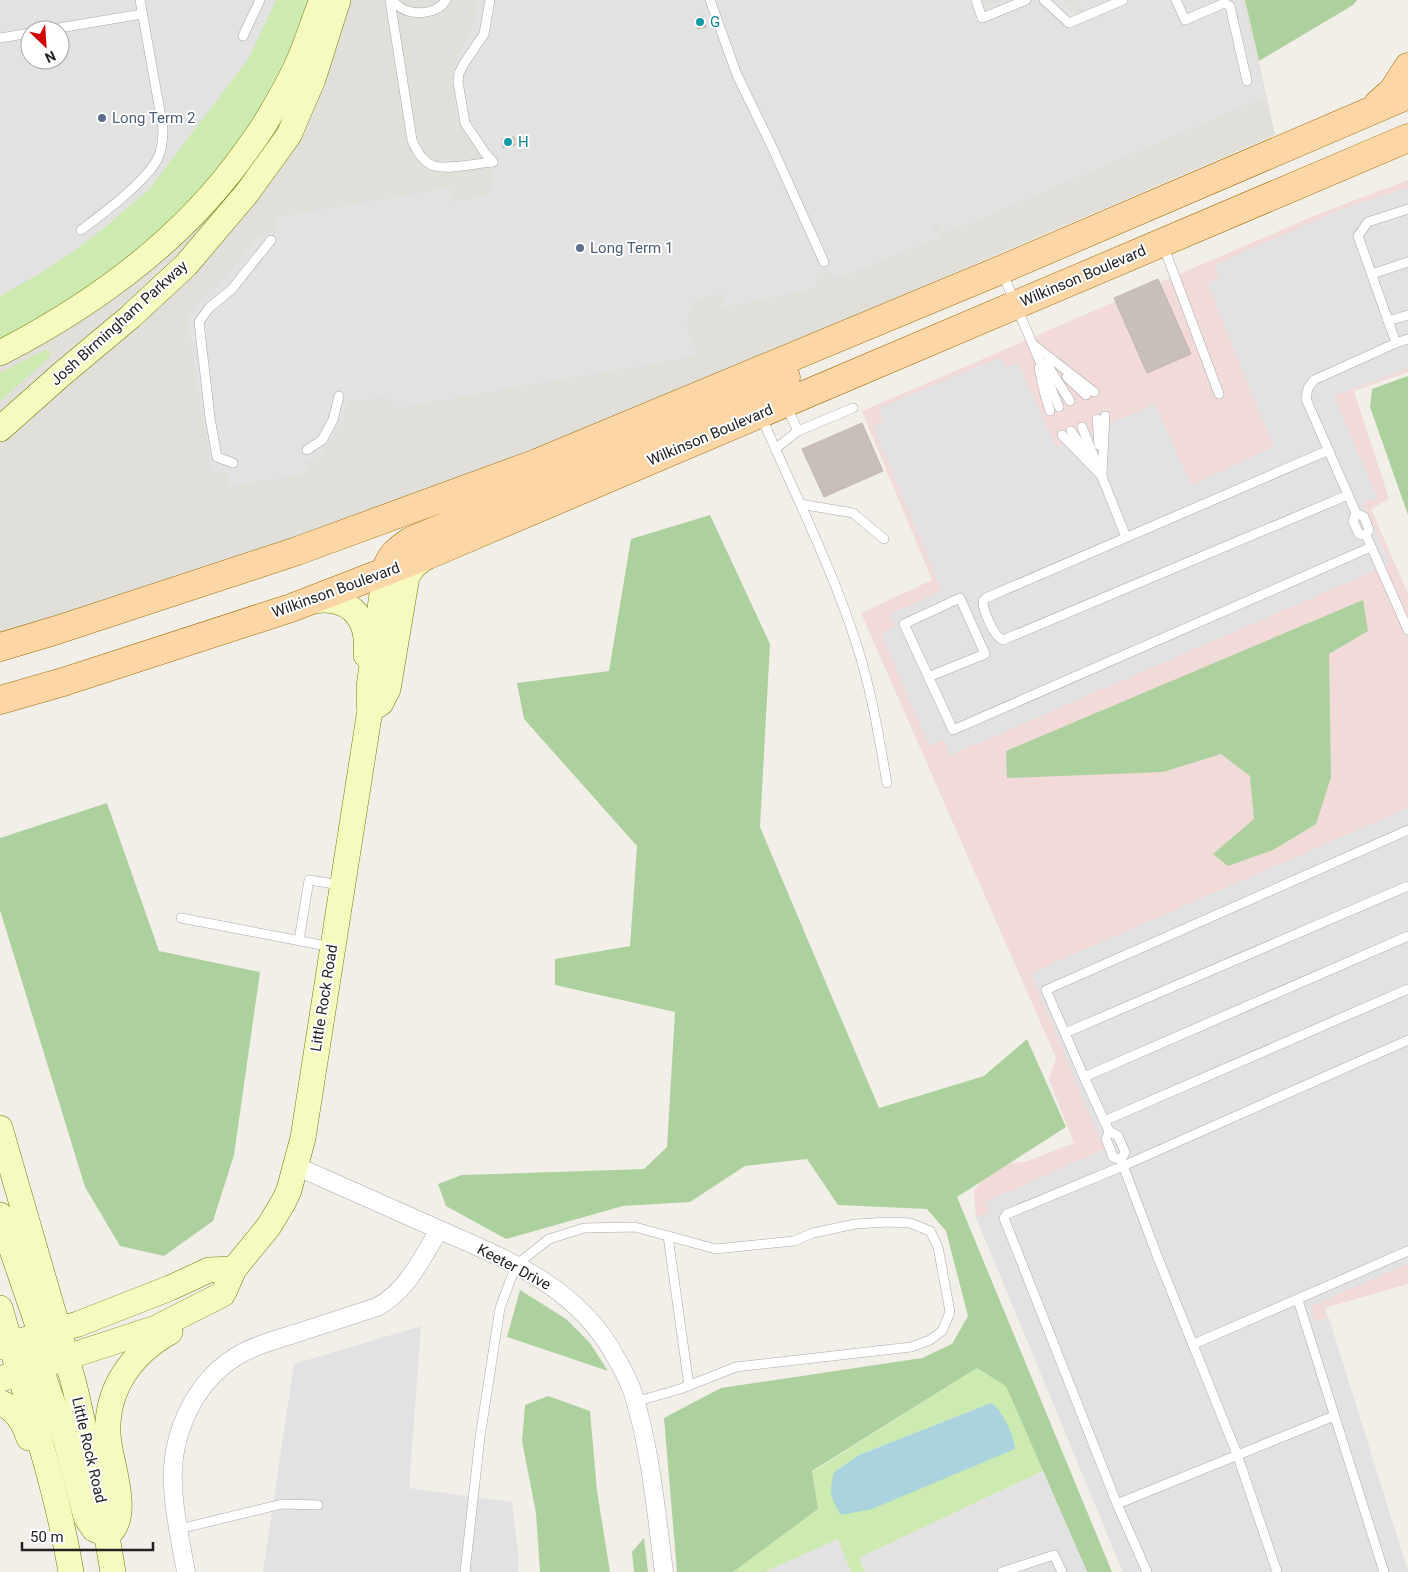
<svg xmlns="http://www.w3.org/2000/svg" width="1408" height="1572" font-family="Roboto,sans-serif">
<rect width="100%" height="100%" fill="#f2efe9"/>
<polygon fill="#f2dad9" points="1408,180 1408,372 1354,391 1389,499 1371,509 1408,594 1408,1284 1325,1308 1408,1572 1123,1572 976,1217 974,1191 982,1180 1008,1164 1028,1161 1074,1143 1049,1079 1056,1058 861,613 932,580 862,411 1316,215"/>
<path fill="#e1dfda" fill-rule="evenodd" d="M0,0h1245l30,135 -831,357 -301,103 -143,36zM30,30h30v30h-30z"/>
<g fill="#cdebb0" fill-rule="evenodd">
<polygon points="276,0 309,0 292,46 276,82 258,114 205,185 163,228 90,286 47,313 0,340 0,296 37,275 68,255 104,228 150,188 248,59"/>
<polygon points="45,350 50,351 50,357 0,401 0,373"/>
<path d="M977,1368l29,17 37,86 -184,87 6,14h-14l-14,-32 -72,32h-32l85,-63 -6,-37zM991,1403l-157,69 25,-17z"/>
</g>
<g fill="#add19e">
<polygon points="1245,0 1357,0 1353,5 1259,61"/>
<polygon points="1408,376 1408,515 1370,407 1372,389"/>
<polygon points="710,515 770,644 760,827 879,1108 984,1076 1027,1039 1066,1127 957,1197 1112,1572 1087,1572 1006,1386 977,1368 812,1471 818,1509 733,1572 677,1572 664,1418 721,1388 922,1358 952,1344 968,1316 946,1231 927,1209 838,1205 807,1159 745,1166 690,1202 623,1206 506,1239 446,1206 438,1184 462,1175 644,1169 667,1147 675,1012 555,985 555,959 630,946 637,846 524,719 517,683 609,671 631,539"/>
<polygon points="1363,600 1368,631 1329,654 1331,777 1316,824 1273,850 1228,866 1213,854 1254,819 1250,776 1221,754 1163,772 1007,778 1006,751"/>
<polygon points="107,803 159,951 260,972 234,1155 213,1221 164,1256 120,1246 85,1187 0,910 0,838"/>
<polygon points="520,1290 566,1319 590,1343 608,1371 507,1337"/>
<polygon points="548,1396 590,1411 597,1491 610,1572 540,1572 536,1513 522,1441 525,1405"/>
<polygon points="644,1538 648,1572 634,1572 632,1552"/>
</g>
<g fill="#e2e2e2" fill-rule="evenodd">
<path d="M0,0h276l-28,59 -98,129 -46,40 -36,27 -31,20 -37,21zM30,30h30v30h-30z"/>
<polygon points="479,0 983,0 985,5 988,6 1003,0 1062,0 1077,13 1082,11 1083,9 1074,0 1242,0 1265,97 956,229 945,232 938,224 932,223 932,227 941,236 838,279 826,269 818,272 815,288 722,308 725,296 723,293 694,300 687,318 687,329 688,336 699,354 697,356 395,408 387,396 348,402 341,424 327,446 319,457 306,461 308,473 230,486 227,472 212,474 188,325 188,317 192,310 226,276 257,239 275,230 279,217 454,187 450,200 452,202 488,196 493,171 457,121 451,76 462,47 473,28"/>
<polygon points="1408,188 1408,368 1334,396 1377,498 1363,503 1390,564 949,756 944,740 929,746 881,633 895,626 890,614 942,591 873,426 884,421 879,408 1001,357 1006,368 1018,363 1056,448 1155,404 1191,485 1274,447 1207,283 1220,277 1214,265 1347,207"/>
<polygon points="1408,808 1408,1264 1311,1306 1315,1321 1329,1318 1408,1572 1123,1572 976,1217 989,1212 985,1202 1104,1149 1031,973"/>
<polygon points="421,1326 409,1488 512,1502 519,1561 518,1572 263,1572 294,1364"/>
<polygon points="1043,1471 1087,1572 865,1572 859,1558"/>
<polygon points="838,1539 851,1572 765,1572"/>
</g>
<path fill="#aad3df" d="M991,1403c11,6 23,33 24,46l-143,60 -31,6c-11,-18 -12,-23 -7,-43l25,-17z"/>
<g fill="#c7bfb8" stroke="#c4b6ab">
<polygon points="703,16 706,27 698,29 695,18"/>
<polygon points="514,137 515,145 503,148 502,139"/>
<polygon points="1158,279 1191,354 1147,373 1114,298"/>
<polygon points="862,423 883,471 824,497 802,449"/>
</g>
<g fill="none" stroke-linecap="round" stroke-linejoin="round">
<g stroke="#a9a9a9" stroke-width="10">
<g id="lane">
<path d="M390,0l22,140c4,10 11,22 22,26 16,4 43,-3 59,-4"/>
<path d="M391,0c5,4 11,10 17,11 13,4 31,1 38,-11"/>
<polyline points="490,0 484,34 465,62 459,73 458,82 465,123 485,153 493,162"/>
<polyline points="710,0 737,75 773,149 824,262"/>
<polyline points="976,0 982,18 1026,0"/>
<polyline points="1044,0 1069,23 1123,0"/>
<polyline points="1176,0 1185,20 1222,4 1226,4 1230,6 1247,81"/>
<polyline points="47,30 142,14"/>
<polyline points="243,36 260,0"/>
<polyline points="0,38 30,33"/>
<path d="M81,230c20,-15 66,-49 77,-72 4,-9 5,-20 5,-30l-23,-128"/>
<polyline points="1163,245 1219,394"/>
<polyline points="1002,272 1059,407"/>
<polyline points="1372,274 1408,262"/>
<polyline points="1388,321 1408,315"/>
<polyline points="1408,339 1396,343 1314,380 1308,388 1306,399 1356,513 1364,517 1369,530 1366,535 1408,630"/>
<polyline points="1396,343 1358,236 1368,222 1408,209"/>
<polyline points="1035,346 1094,392"/>
<polyline points="1046,363 1070,401"/>
<polyline points="1039,368 1045,395 1050,411"/>
<polyline points="1067,377 1086,395"/>
<path d="M761,416c33,77 72,153 97,233 14,44 21,89 29,134"/>
<polyline points="1097,419 1099,445"/>
<polyline points="1082,427 1126,537"/>
<polyline points="798,431 853,408"/>
<polyline points="1071,431 1087,454"/>
<polyline points="1062,435 1099,473"/>
<polyline points="775,449 798,431 786,405"/>
<polyline points="307,450 322,440 333,420 339,396"/>
<path d="M1329,450l-343,148 -3,3c0,10 11,36 20,39l345,-145"/>
<polyline points="233,463 217,457 210,418 199,322 209,308 232,289 271,240"/>
<polyline points="1102,475 1105,416"/>
<polyline points="800,504 853,513 884,539"/>
<polyline points="1356,513 1353,521 1359,534 1366,535"/>
<polyline points="928,677 985,654 960,598 904,624 953,730 1371,547"/>
<polyline points="181,918 332,947"/>
<polyline points="299,940 309,880 341,885"/>
<polyline points="1065,1033 1408,886"/>
<polyline points="1084,1077 1046,990 1408,830"/>
<polyline points="1104,1121 1408,989"/>
<polyline points="1109,1131 1106,1139 1113,1157 1121,1160 1158,1258 1237,1454 1277,1572"/>
<polyline points="1121,1160 1125,1152 1118,1136 1109,1131 1084,1077 1408,936"/>
<polyline points="668,1236 689,1386"/>
<polyline points="1298,1300 1384,1572"/>
<polyline points="1194,1344 1408,1251"/>
<polyline points="1117,1504 1334,1416"/>
<polyline points="179,1529 282,1504 318,1505"/>
<polyline points="465,1572 480,1437 500,1308 516,1265 549,1239 584,1228 635,1227 716,1249 794,1241 813,1233 855,1224 889,1222 910,1223 930,1231 938,1247 950,1312 942,1331 930,1340 911,1347 736,1367 680,1389 635,1402"/>
<polyline points="1002,1572 1054,1555 1062,1572"/>
<polyline points="1147,1572 1117,1504 1004,1218 1007,1214 1123,1166 1408,1040"/>
</g>
</g>
<g stroke="#a9a9a9" stroke-width="19">
<g id="street">
<path d="M296,1166c45,20 90,40 135,60 71,32 144,57 184,130 7,12 14,24 18,37 18,58 23,119 31,179"/>
<path d="M186,1572c-5,-28 -12,-58 -13,-86 -3,-53 23,-109 71,-134 15,-8 33,-13 50,-18 27,-9 55,-18 83,-27 30,-16 45,-49 62,-77"/>
</g>
</g>
<g stroke="#707d05" stroke-width="26">
<g id="secondary">
<path d="M0,353c95,-49 184,-114 246,-202 7,-10 15,-20 21,-31 11,-18 22,-37 31,-57 9,-20 15,-42 24,-63"/>
<polyline points="0,429 63,373 130,317 186,265 247,193 289,135 313,79 338,0"/>
<path d="M307,602c40,-9 63,13 59,53"/>
<polyline points="370,710 381,703 388,689 407,576 414,566 428,555"/>
<polyline points="0,1128 74,1384 102,1507 113,1572"/>
<polyline points="0,1215 46,1349"/>
<path d="M0,1308c25,87 56,174 71,264"/>
<polyline points="0,1347 78,1324 170,1288 209,1270 234,1269"/>
<polyline points="34,1350 66,1441 86,1517 94,1529 107,1535"/>
<polyline points="0,1379 156,1328 223,1294 234,1269 269,1226 284,1201 289,1190 303,1138 370,710 369,702 369,687 385,573"/>
<path d="M0,1402c16,8 23,19 29,36"/>
<path d="M107,1535c27,-18 1,-76 1,-102 -2,-44 24,-80 62,-101"/>
</g>
</g>
<g stroke="#a06b00" stroke-width="29">
<g id="primary">
<polyline points="1378,104 1393,91 1408,67"/>
<path d="M385,572c5,-16 12,-22 26,-31l349,-149 26,-15"/>
<polyline points="0,647 57,630 297,551 537,463 991,274 1408,95"/>
<polyline points="0,700 63,682 291,608 428,555 1408,138"/>
</g>
</g>
<use href="#lane" stroke="#fff" stroke-width="9"/>
<use href="#street" stroke="#fff" stroke-width="18"/>
<use href="#secondary" stroke="#f7fabf" stroke-width="25"/>
<use href="#primary" stroke="#fcd6a4" stroke-width="28"/>
</g>
<g fill="#0f9aa8" stroke="#fff" stroke-width="2">
<circle cx="700" cy="22" r="5"/>
<circle cx="508" cy="142" r="5"/>
</g>
<g fill="#5c6f8a" stroke="#fff" stroke-width="2">
<circle cx="102" cy="118" r="5"/>
<circle cx="580" cy="248" r="5"/>
</g>
<g text-anchor="middle" dominant-baseline="central" stroke-width="4" stroke-linejoin="round" paint-order="stroke">
<g font-size="15" fill="#0d838f" stroke="#fff" text-anchor="start">
<text x="710" y="22">G</text>
<text x="518" y="142">H</text>
</g>
<g font-size="15" fill="#4e5e75" stroke="#fff" text-anchor="start">
<text x="112" y="118">Long Term 2</text>
<text x="590" y="248">Long Term 1</text>
</g>
<g font-size="15" fill="#222" stroke="#fff">
<text transform="translate(1083 276) rotate(-23)">Wilkinson Boulevard</text>
<text transform="translate(119 323) rotate(-42)">Josh Birmingham Parkway</text>
<text transform="translate(710 435) rotate(-23)">Wilkinson Boulevard</text>
<text transform="translate(336 590) rotate(-20)">Wilkinson Boulevard</text>
<text transform="translate(324 998) rotate(-81)">Little Rock Road</text>
<text transform="translate(514 1267) rotate(28)">Keeter Drive</text>
<text transform="translate(89 1450) rotate(77)">Little Rock Road</text>
</g>
</g>
<g transform="translate(45 45) rotate(155)"><circle r="24" fill="#ffffff" stroke="#a7a7a7"/>
<path d="M0-4L9 19L0 12L-9 19Z" fill="#d40000"/>
<text y="-8" font-size="14" font-weight="bold" text-anchor="middle" fill="#222222">N</text>
</g>
<path d="M22 1542v8h131v-8" fill="none" stroke="#222222" stroke-width="2.5"/>
<text x="30" y="1542" font-size="15" fill="#222222" stroke="#ffffff" stroke-width="4" paint-order="stroke">50 m</text>
</svg>
